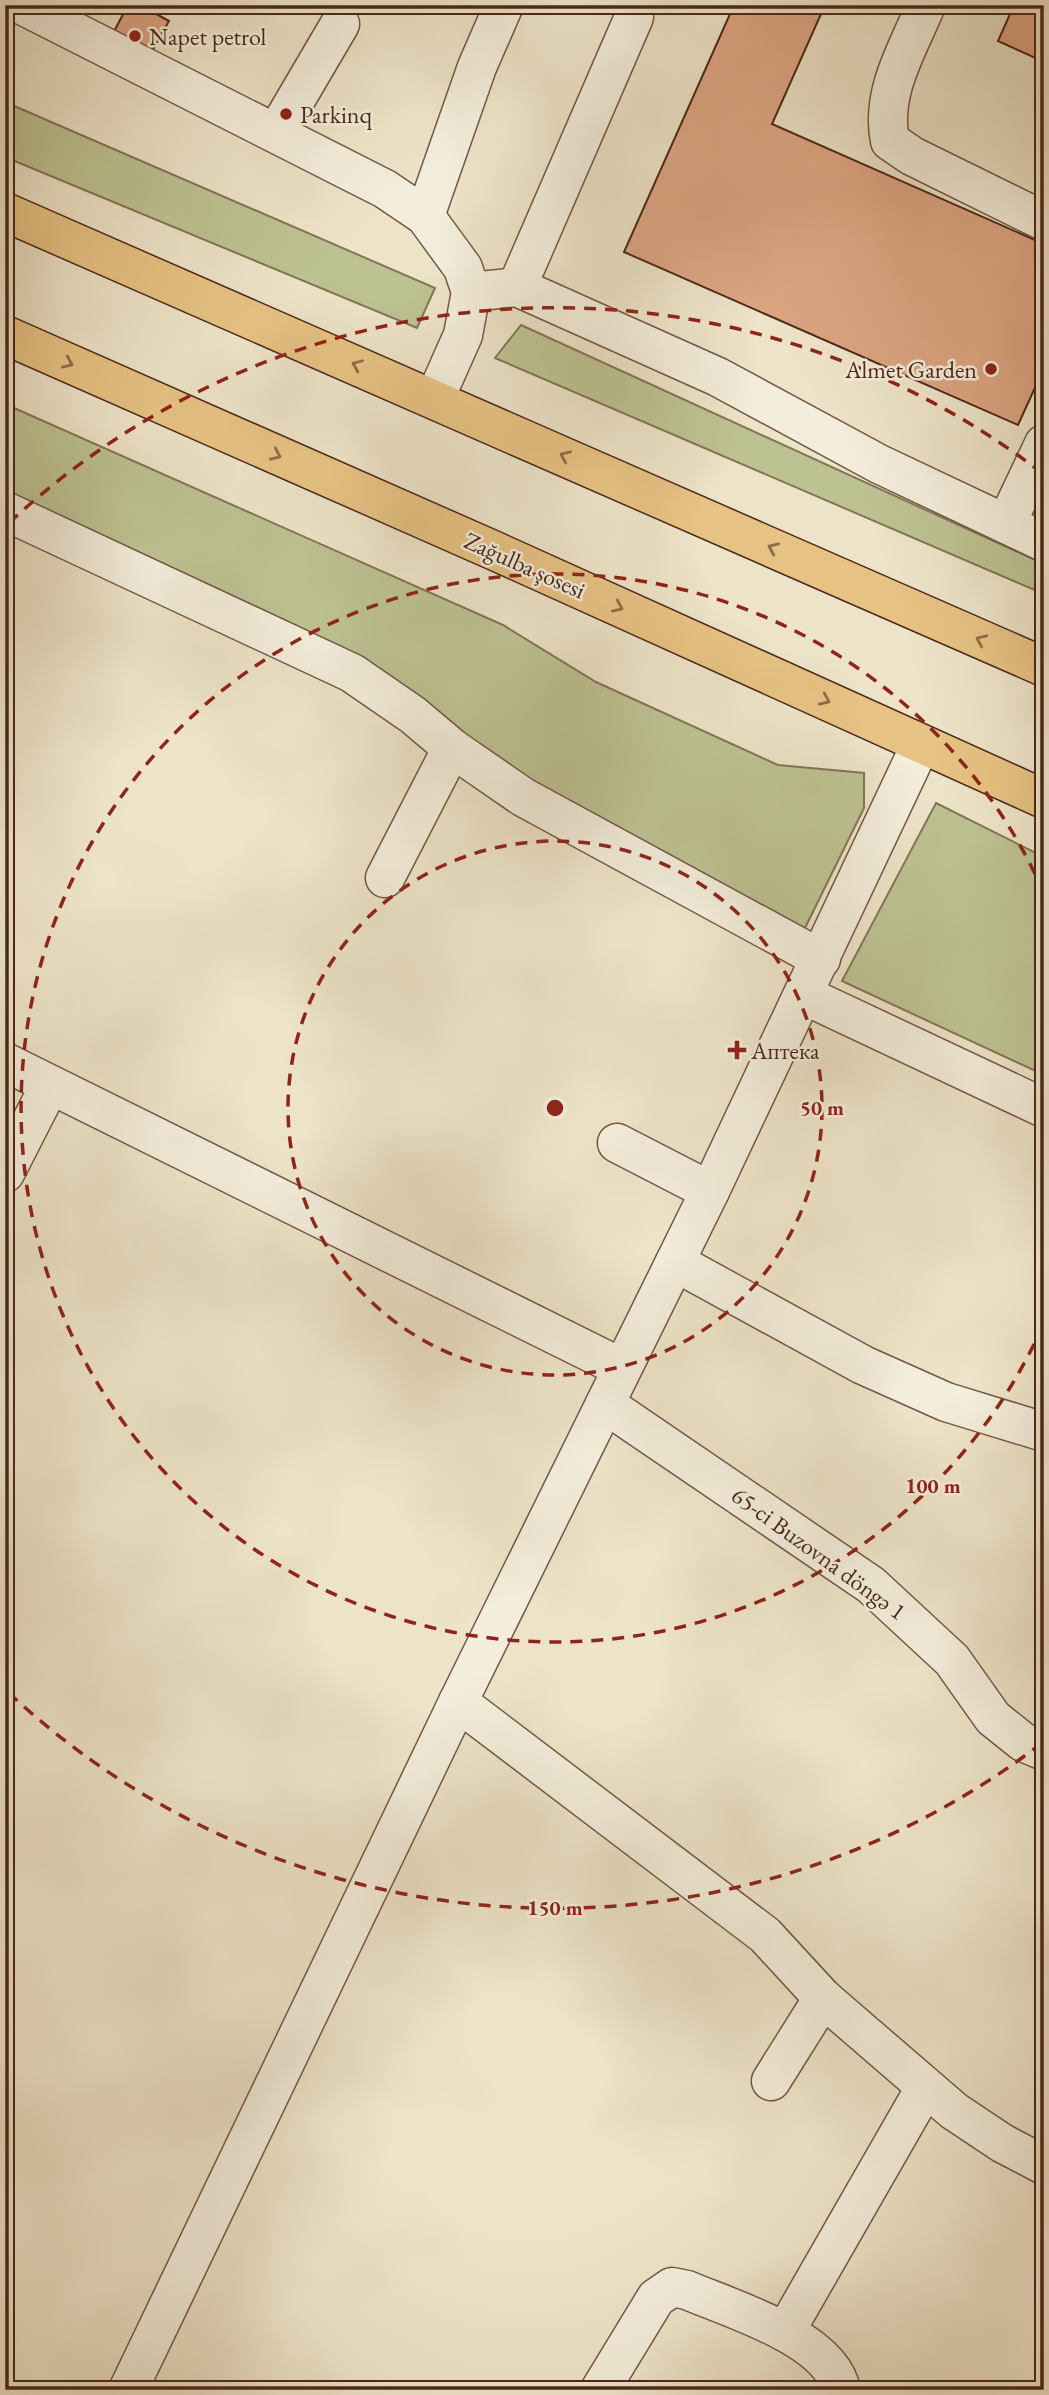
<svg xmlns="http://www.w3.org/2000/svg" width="1049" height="2395" font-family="'EB Garamond',serif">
<rect width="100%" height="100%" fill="#ede3c8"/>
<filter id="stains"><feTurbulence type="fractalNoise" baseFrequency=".00286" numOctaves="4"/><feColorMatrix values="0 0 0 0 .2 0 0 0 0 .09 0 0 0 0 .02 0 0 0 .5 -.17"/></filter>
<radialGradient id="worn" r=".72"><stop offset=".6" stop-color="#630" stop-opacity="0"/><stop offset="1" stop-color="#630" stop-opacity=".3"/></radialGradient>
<g fill="#bdc293" stroke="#847556" stroke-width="2">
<polygon points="5,102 435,288 417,328 5,157"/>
<polygon points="521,325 1044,564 1044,594 495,358"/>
<polygon points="5,404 503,625 596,682 778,765 864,773 864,808 802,934 5,497"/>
<polygon points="1044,482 1044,524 1028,517"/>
<polygon points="936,803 1044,857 1044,1075 842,981"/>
</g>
<g fill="#dca582" stroke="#4a2819" stroke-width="2">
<polygon points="128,5 140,5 169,21 149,57 111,37"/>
<polygon points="734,5 825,5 772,124 1044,244 1044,368 1018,425 624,252"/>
<polygon points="1014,5 1044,5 1044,62 998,41"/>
</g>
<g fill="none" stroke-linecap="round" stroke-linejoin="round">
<g stroke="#735745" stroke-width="41">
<g id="minor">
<polyline points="22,5 385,189 425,216 463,268 471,292 463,335 435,398"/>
<path d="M926,5c-18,44 -46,87 -36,136l22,15 132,65"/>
<polyline points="276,133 340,24"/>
<polyline points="425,216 477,67 504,5"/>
<polyline points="517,287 634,17"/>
<polyline points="471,292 517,287 718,377 879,464 1044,542"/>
<polyline points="5,511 352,673 413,715 452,748 523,797 821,959"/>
<polyline points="1006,524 1044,444"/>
<polyline points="385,878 452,748"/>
<polyline points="804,995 1044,1108"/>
<polyline points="5,1062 622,1368"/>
<polyline points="617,1143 710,1191"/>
<polyline points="5,1173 50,1085"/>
<polyline points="675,1262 863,1365 946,1402 1044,1432"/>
<polyline points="605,1404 871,1585 952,1660 993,1718 1023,1742 1044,1751"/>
<polyline points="458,1702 765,1935 823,1998 954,2111 1002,2143 1044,2165"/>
<polyline points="771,2081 823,1998"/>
<polyline points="785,2332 925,2088"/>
<polyline points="128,2390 458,1702 710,1191 921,744"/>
<path d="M600,2390l56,-92 16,-11 15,3c44,19 144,48 154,100"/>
</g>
</g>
<g stroke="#4a2819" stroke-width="41">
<g id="highway">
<polyline points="5,212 1044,667"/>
<polyline points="5,335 495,551 1044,799"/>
</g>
</g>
<use href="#minor" stroke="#f3eddb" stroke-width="38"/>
<use href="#highway" stroke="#e6c284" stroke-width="38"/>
</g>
<defs><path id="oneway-chevron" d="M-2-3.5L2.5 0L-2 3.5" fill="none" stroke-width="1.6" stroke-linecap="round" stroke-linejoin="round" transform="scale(1.75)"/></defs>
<g stroke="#906d49">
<use href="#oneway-chevron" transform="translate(68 363) rotate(24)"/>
<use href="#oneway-chevron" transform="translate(357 365) rotate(-157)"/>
<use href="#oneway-chevron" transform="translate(276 455) rotate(24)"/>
<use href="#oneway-chevron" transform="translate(565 456) rotate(-156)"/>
<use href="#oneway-chevron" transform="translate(773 548) rotate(-156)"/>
<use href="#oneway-chevron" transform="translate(618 607) rotate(24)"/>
<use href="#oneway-chevron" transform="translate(981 640) rotate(-156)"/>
<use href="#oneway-chevron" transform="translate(825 700) rotate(24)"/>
</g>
<g fill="none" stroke="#8f2418" stroke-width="3.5" stroke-dasharray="12 9">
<circle cx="555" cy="1108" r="267"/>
<path d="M1043 1325A534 534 0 1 1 1043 891"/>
<path d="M1042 1743A800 800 0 0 1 9 1693M9 523A800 800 0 0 1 1042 473"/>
</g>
<g fill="#8f2418" stroke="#f3eddb" stroke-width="2.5">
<circle cx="135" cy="36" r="7"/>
<circle cx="286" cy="114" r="7"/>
<circle cx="991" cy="369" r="7"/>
<path d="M733.5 1039.5h7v7h7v7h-7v7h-7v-7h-7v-7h7z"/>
</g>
<g text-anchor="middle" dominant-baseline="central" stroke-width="5" stroke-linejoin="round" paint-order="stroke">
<g font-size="24" fill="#4a2819" stroke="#f3eddb" text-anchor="start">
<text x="149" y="36">Napet petrol</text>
<text x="300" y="114">Parkinq</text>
<text x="977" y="369" text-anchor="end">Almet Garden</text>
<text x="751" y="1050">Аптека</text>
</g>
<g font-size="24" fill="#4a2819" stroke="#f3eddb">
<text transform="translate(525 565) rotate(24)">Zağulba şosesi</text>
<text transform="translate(819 1553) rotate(36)">65-ci Buzovna döngə 1</text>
</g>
</g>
<circle cx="555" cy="1108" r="10" fill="#8f2418" stroke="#f3eddb" stroke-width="3.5"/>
<g font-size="21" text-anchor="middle" font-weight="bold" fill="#8f2418" stroke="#f3eddb" stroke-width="5" stroke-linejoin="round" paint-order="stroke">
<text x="822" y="1115">50 m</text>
<text x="933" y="1493">100 m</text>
<text x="555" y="1915">150 m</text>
</g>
<rect width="1049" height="2395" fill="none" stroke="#ede3c8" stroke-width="28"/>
<rect x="7" y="7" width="1035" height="2381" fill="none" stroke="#4a2819" stroke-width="3.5"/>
<rect x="14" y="14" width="1021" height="2367" fill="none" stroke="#4a2819" stroke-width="2"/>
<rect width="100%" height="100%" filter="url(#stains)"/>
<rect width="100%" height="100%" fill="url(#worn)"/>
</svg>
